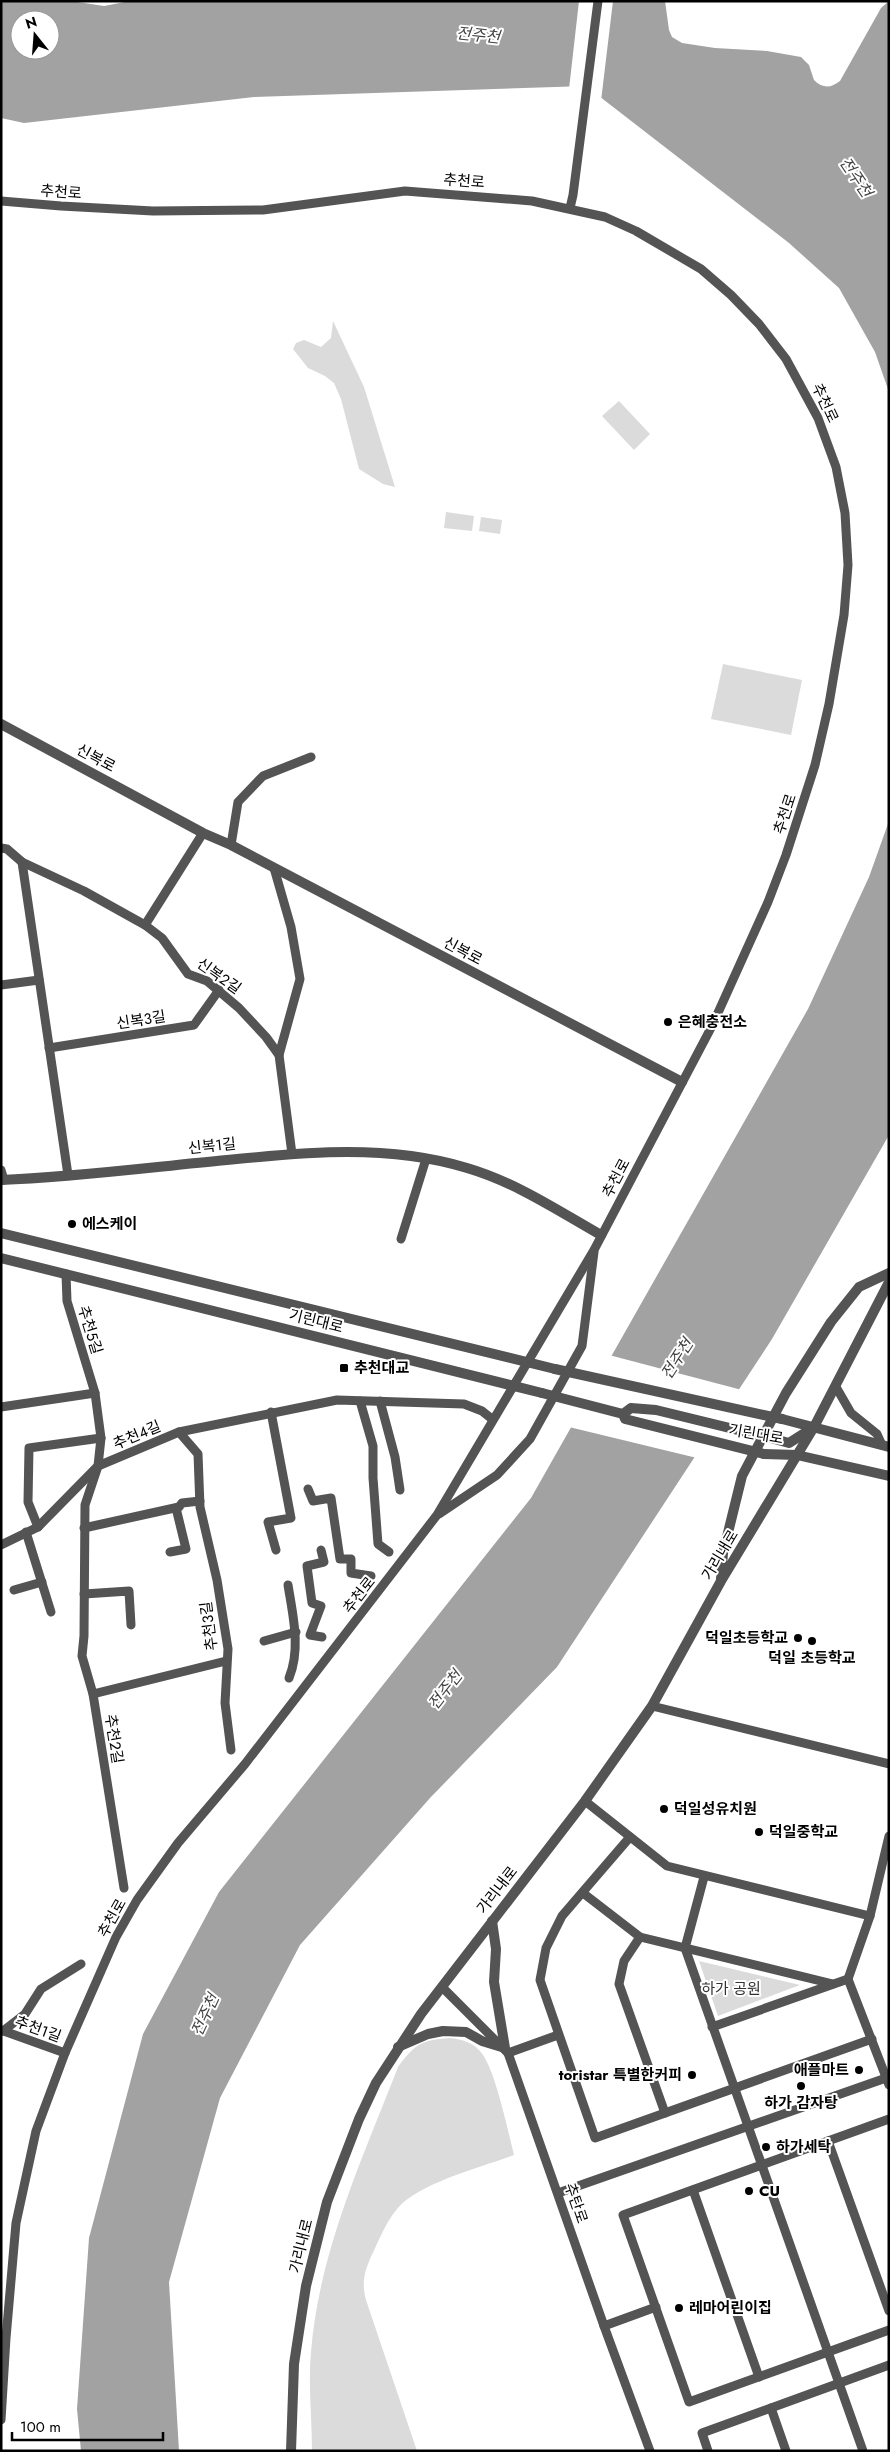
<svg xmlns="http://www.w3.org/2000/svg" width="890" height="2452" font-family="Jost,'Noto Sans KR',sans-serif">
<rect width="100%" height="100%" fill="#fff"/>
<g fill="#dbdbdb">
<polygon points="333,321 364,387 395,487 383,484 359,469 341,399 334,383 325,376 308,368 293,349 296,343 304,340 321,347 331,338"/>
<polygon points="619,401 650,434 634,450 602,416"/>
<polygon points="446,512 474,516 472,531 444,528"/>
<polygon points="481,517 502,520 500,534 479,531"/>
<polygon points="723,664 802,680 791,735 711,719"/>
<polygon points="699,1961 800,1985 718,2016"/>
<path d="M449,2038c14,1 26,5 34,17 13,19 25,76 31,100 -32,12 -96,28 -117,54 -9,11 -15,24 -21,37 -9,19 -16,33 -10,54l51,151h-105c0,-33 -4,-66 -1,-99 8,-100 51,-192 87,-285 16,-22 23,-27 51,-29z"/>
</g>
<g fill="#a2a2a2" fill-rule="evenodd">
<path d="M1,1h70l33,5 26,-5h535l4,29 3,7 10,6 33,5 52,3 34,6 8,8 5,15c9,9 17,8 26,1l41,-73 8,-7v391l-14,-40 -36,-64 -50,-45 -203,-157 -332,11 -230,26 -23,-5zM20,20h30v30h-30z"/>
<polygon points="889,821 889,1135 772,1339 557,1667 430,1798 300,1945 220,2098 169,2282 179,2451 81,2451 77,2409 89,2238 143,2034 219,1892 531,1498 808,1009 869,877"/>
</g>
<g fill="#fff">
<polygon points="579,1 613,1 601,101 585,88 569,89"/>
<polygon points="609,1355 742,1390 697,1458 569,1427"/>
</g>
<g fill="none" stroke-linecap="round" stroke-linejoin="round">
<g stroke="#545454" stroke-width="9">
<polyline points="1,201 61,206 153,211 263,210 405,191 532,201 605,217 636,231 701,269 731,295 759,324 786,359 818,418 836,467 845,513 848,565 844,615 829,704 815,765 786,855 768,902 712,1026 594,1250 437,1515 245,1764 178,1843 137,1900 116,1937 65,2053 36,2131 16,2223 6,2338 1,2420"/>
<polyline points="570,208 573,195 598,1"/>
<polyline points="231,845 238,802 263,776 311,757"/>
<polyline points="1,848 7,849 22,862 84,891 145,925 162,938 188,974 207,981 239,1008 266,1037 279,1055 292,1154"/>
<polyline points="22,862 68,1175"/>
<polyline points="274,868 291,927 300,979 279,1055"/>
<polyline points="145,925 203,833"/>
<polyline points="1,985 39,980"/>
<polyline points="49,1048 194,1025 219,990"/>
<polyline points="1,1170 4,1180"/>
<polyline points="401,1239 426,1159"/>
<polyline points="66,1274 67,1301 95,1393 101,1438 98,1466 85,1505 84,1636 82,1656 93,1694 124,1888"/>
<polyline points="836,1387 851,1413 877,1434 882,1445"/>
<polyline points="360,1401 373,1446 373,1478 378,1544 389,1552"/>
<polyline points="380,1401 395,1457 400,1490"/>
<polyline points="1,1407 95,1393"/>
<polyline points="271,1412 291,1518 268,1522 276,1550"/>
<polyline points="179,1432 198,1454 200,1507 217,1580 228,1649 225,1703 231,1750"/>
<polyline points="308,1489 313,1501 331,1498 340,1559 351,1559 351,1573 371,1576"/>
<polyline points="439,1514 497,1475 530,1439 582,1346 594,1252"/>
<polyline points="38,1527 28,1502 29,1448 101,1438"/>
<polyline points="84,1528 179,1507 182,1503 200,1501"/>
<polyline points="26,1532 51,1612"/>
<polyline points="1,1545 38,1527 98,1466 179,1432 337,1400 464,1404 482,1411 492,1419"/>
<polyline points="321,1550 324,1562 307,1566 312,1603 321,1606 310,1635 322,1637"/>
<polyline points="170,1552 186,1549 176,1508"/>
<path d="M288,1585c5,31 13,64 1,93"/>
<polyline points="14,1590 42,1582"/>
<polyline points="84,1594 129,1591 131,1625"/>
<polyline points="264,1641 296,1632"/>
<polyline points="93,1694 226,1661"/>
<polyline points="652,1706 889,1764"/>
<polyline points="585,1801 667,1866 870,1916"/>
<polyline points="889,1836 870,1916 848,1979 889,2085"/>
<polyline points="630,1837 562,1916 546,1948 540,1980 595,2138 872,2039"/>
<polyline points="704,1877 685,1948 863,2451"/>
<polyline points="583,1893 640,1937 833,1984"/>
<polyline points="640,1937 624,1961 619,1984 665,2113"/>
<polyline points="442,1987 508,2053 604,2326 650,2451"/>
<polyline points="712,2027 848,1979"/>
<polyline points="1,2030 65,2053"/>
<polyline points="3,2031 25,2014 41,1989 81,1964"/>
<polyline points="508,2053 558,2035"/>
<polyline points="889,2119 623,2215 689,2402 889,2330"/>
<polyline points="828,2141 889,2311"/>
<polyline points="693,2190 759,2377"/>
<polyline points="558,2193 886,2078"/>
<polyline points="604,2326 656,2307"/>
<polyline points="771,2408 786,2451"/>
<polyline points="708,2451 702,2433 889,2365"/>
</g>
<g stroke="#545454" stroke-width="10">
<polyline points="1,724 203,833 231,845 682,1082"/>
<path d="M1,1180c76,-3 151,-13 226,-20 79,-8 162,-16 240,8 48,14 90,42 134,67"/>
<polyline points="1,1233 555,1369"/>
<polyline points="1,1258 542,1393"/>
<polyline points="782,1419 889,1447"/>
<polyline points="771,1438 789,1443 811,1429"/>
<polyline points="764,1454 797,1455 889,1476"/>
<polyline points="721,1579 723,1553 742,1476 786,1393 831,1322 859,1287 889,1273"/>
<polyline points="398,2047 428,2034 443,2031 466,2032 482,2041 505,2048 494,1982 496,1949 492,1921"/>
<polyline points="291,2451 294,2364 306,2286 327,2202 359,2119 376,2083 421,2014 585,1801 652,1706 721,1581 814,1427 889,1282"/>
</g>
<g stroke="#545454" stroke-width="10">
<polyline points="555,1369 782,1419"/>
<polyline points="542,1393 623,1414 625,1419 764,1454"/>
<polyline points="623,1414 631,1408 656,1410 771,1438"/>
</g>
</g>
<g fill="#000" stroke="#fff" stroke-width="2">
<circle cx="668" cy="1022" r="5"/>
<circle cx="72" cy="1224" r="5"/>
<rect x="339" y="1363" width="10" height="10" rx="2.5"/>
<circle cx="798" cy="1638" r="5"/>
<circle cx="812" cy="1641" r="5"/>
<circle cx="664" cy="1809" r="5"/>
<circle cx="759" cy="1832" r="5"/>
<circle cx="859" cy="2070" r="5"/>
<circle cx="692" cy="2075" r="5"/>
<circle cx="801" cy="2086" r="5"/>
<circle cx="766" cy="2147" r="5"/>
<circle cx="749" cy="2191" r="5"/>
<circle cx="679" cy="2308" r="5"/>
</g>
<g text-anchor="middle" dominant-baseline="central" stroke-width="4" stroke-linejoin="round" paint-order="stroke">
<g font-size="15" fill="#000" stroke="#fff">
<text transform="translate(464 181) rotate(4)">추천로</text>
<text transform="translate(61 192) rotate(4)">추천로</text>
<text transform="translate(825 403) rotate(65)">추천로</text>
<text transform="translate(96 758) rotate(28)">신복로</text>
<text transform="translate(785 814) rotate(-72)">추천로</text>
<text transform="translate(463 951) rotate(28)">신복로</text>
<text transform="translate(219 976) rotate(35)">신복2길</text>
<text transform="translate(141 1020) rotate(-9)">신복3길</text>
<text transform="translate(212 1146) rotate(-6)">신복1길</text>
<text transform="translate(616 1178) rotate(-62)">추천로</text>
<text transform="translate(316 1321) rotate(14)">기린대로</text>
<text transform="translate(90 1330) rotate(73)">추천5길</text>
<text transform="translate(756 1434) rotate(10)">기린대로</text>
<text transform="translate(137 1435) rotate(-23)">추천4길</text>
<text transform="translate(720 1555) rotate(-59)">가리내로</text>
<text transform="translate(359 1595) rotate(-52)">추천로</text>
<text transform="translate(209 1626) rotate(-97)">추천3길</text>
<text transform="translate(114 1739) rotate(81)">추천2길</text>
<text transform="translate(497 1890) rotate(-52)">가리내로</text>
<text transform="translate(112 1918) rotate(-61)">추천로</text>
<text transform="translate(38 2029) rotate(20)">추천1길</text>
<text transform="translate(576 2203) rotate(71)">추탄로</text>
<text transform="translate(301 2246) rotate(-76)">가리내로</text>
</g>
<g font-size="15" font-weight="bold" fill="#000" stroke="#fff" text-anchor="start">
<text x="678" y="1022">은혜충전소</text>
<text x="82" y="1224">에스케이</text>
<text x="354" y="1368">추천대교</text>
<text x="788" y="1638" text-anchor="end">덕일초등학교</text>
<text x="812" y="1658" text-anchor="middle">덕일 초등학교</text>
<text x="674" y="1809">덕일성유치원</text>
<text x="769" y="1832">덕일중학교</text>
<text x="849" y="2070" text-anchor="end">애플마트</text>
<text x="682" y="2075" text-anchor="end">toristar 특별한커피</text>
<text x="801" y="2103" text-anchor="middle">하가 감자탕</text>
<text x="776" y="2147">하가세탁</text>
<text x="759" y="2191">CU</text>
<text x="689" y="2308">레마어린이집</text>
</g>
<g font-size="15" fill="#323232" stroke="#fff">
<text x="731" y="1989">하가 공원</text>
</g>
<g font-size="16" font-style="italic" fill="#434343" stroke="#fff">
<text transform="translate(478 35) rotate(6)">전주천</text>
<text transform="translate(856 177) rotate(56)">전주천</text>
<text transform="translate(677 1359) rotate(-57)">전주천</text>
<text transform="translate(445 1690) rotate(-52)">전주천</text>
<text transform="translate(205 2015) rotate(-65)">전주천</text>
</g>
</g>
<rect width="890" height="2452" fill="none" stroke="#000000" stroke-width="5"/>
<g transform="translate(35 35) rotate(343)"><circle r="24" fill="#ffffff" stroke="#999999"/>
<path d="M0-4L9 19L0 12L-9 19Z" fill="#000000"/>
<text y="-8" font-size="14" font-weight="bold" text-anchor="middle" fill="#000000">N</text>
</g>
<path d="M12 2432v8h151v-8" fill="none" stroke="#000000" stroke-width="2.5"/>
<text x="20" y="2432" font-size="15" fill="#000000" stroke="#ffffff" stroke-width="4" paint-order="stroke">100 m</text>
</svg>
